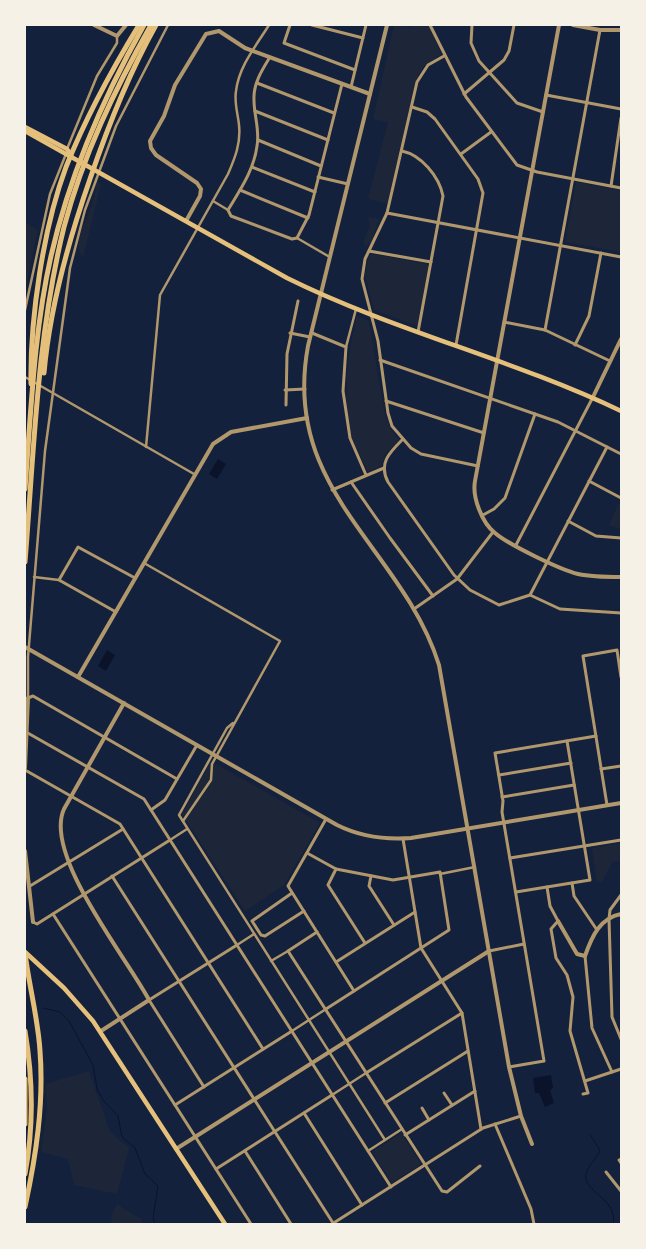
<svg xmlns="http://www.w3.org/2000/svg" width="646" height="1249" font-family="Helvetica,sans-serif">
<rect width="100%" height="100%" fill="#14213d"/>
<g fill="#1d2539">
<polygon points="394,25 411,27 412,25 429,25 441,54 424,66 418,75 388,204 368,199 388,122 373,119"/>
<path d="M99,182l2,3 -18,72c-13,-13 6,-39 9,-53 2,-7 3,-14 4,-21z"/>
<polygon points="576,182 621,191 621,252 565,242"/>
<polygon points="368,217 379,219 372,240 366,246 363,242 370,227"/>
<polygon points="25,222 38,230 25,291"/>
<polygon points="373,254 426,264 429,267 417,326 374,310 365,276 369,256"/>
<path d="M357,316l12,5 15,90 7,19 8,10 -14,14 -3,11 -14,7c-5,-12 -13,-24 -16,-36 -10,-40 -5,-81 5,-120z"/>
<polygon points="618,504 621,505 621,529 609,525"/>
<polygon points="211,761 320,823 284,885 245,911 182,814"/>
<polygon points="621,843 621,860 613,862 602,881 597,883 592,848"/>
<polygon points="89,1071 110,1132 129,1148 117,1194 74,1185 68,1159 41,1152 47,1109 46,1084"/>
<polygon points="401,1133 421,1164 392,1183 372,1152"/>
<polygon points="117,1204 142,1220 141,1224 112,1224 111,1216"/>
</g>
<g fill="#0b132b">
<polygon points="218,459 226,464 217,479 209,474"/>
<polygon points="107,650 115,655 106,671 98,666"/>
<polygon points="551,1075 553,1088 550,1090 554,1103 545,1107 539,1093 535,1093 533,1078"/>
</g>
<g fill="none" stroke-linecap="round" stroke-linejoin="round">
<g stroke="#0b132b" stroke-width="1">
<polyline points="43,1008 60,1012 69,1021 93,1065 97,1089 103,1100 118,1116 122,1137 135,1148 145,1174 158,1186 153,1218 155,1224"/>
<path d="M590,1135l10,15c-3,8 -12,15 -14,24 -4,18 33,25 27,50"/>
</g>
<g stroke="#b1986c" stroke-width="2.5">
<polyline points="67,149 97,76 117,43 117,36"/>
<polyline points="213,201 228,210"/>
<polyline points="297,238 328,256"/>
<polyline points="25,310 50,194 66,154"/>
<polyline points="346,347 356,309"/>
<polyline points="25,377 194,474"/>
<path d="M146,447l14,-152 68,-121c7,-16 13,-31 11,-49 -1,-11 -5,-22 -3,-34 3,-25 20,-45 33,-66"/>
<polyline points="144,563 280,641 212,764 211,780 183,821"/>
<polyline points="34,577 59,580"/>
<polyline points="28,698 28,657 45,451 70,268 85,210 116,126 168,25"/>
<polyline points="233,723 227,728 179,815 385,1140"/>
<polyline points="170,840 187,829"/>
<polyline points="440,874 475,867"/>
<polyline points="237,945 254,934"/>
<polyline points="271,961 288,951"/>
<polyline points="292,1031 326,1009"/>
<polyline points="332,1095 366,1073"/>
<polyline points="368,1151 402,1129"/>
</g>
<g stroke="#b1986c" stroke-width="3">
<polyline points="290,25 284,43 355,70"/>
<polyline points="312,25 363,38"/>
<polyline points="430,25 466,97 517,165 537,172 621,188"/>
<polyline points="472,25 471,43 479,61 517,103 543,112"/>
<polyline points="444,56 428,65 417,82 387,213 365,259 362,279 378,341 388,413 392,426 411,448 421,454 478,466"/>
<path d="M270,57c-8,13 -17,27 -16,43 0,16 6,30 3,46 -3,24 -17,44 -29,64l3,6 61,23 5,-1 12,-23 33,-131"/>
<polyline points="257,83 334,113"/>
<polyline points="351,87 366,25"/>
<polyline points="464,94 504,60 509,51 514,25"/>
<polyline points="546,95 621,109"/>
<polyline points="412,107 427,112 435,119 478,179 483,193 456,345"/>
<polyline points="255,111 328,140"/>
<polyline points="258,140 321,166"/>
<path d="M402,151c19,4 37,25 41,45l-25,136"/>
<polyline points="461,154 491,132"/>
<polyline points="252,167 315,192"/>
<polyline points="318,177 348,184"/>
<polyline points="611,186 621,118"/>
<polyline points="240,190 308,218"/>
<polyline points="387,213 621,257"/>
<polyline points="369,251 431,262"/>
<polyline points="504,322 545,330 610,361"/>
<polyline points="545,330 600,30"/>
<polyline points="290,333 310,337"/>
<polyline points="312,333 346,347 343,391 350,438 366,475"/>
<polyline points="575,345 589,316 601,253"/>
<polyline points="380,360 558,422 621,454"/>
<polyline points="285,390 305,389"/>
<polyline points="386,401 484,433"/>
<polyline points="286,405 287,354 298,301"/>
<path d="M403,439c-13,13 -25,24 -15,43l66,93 16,15 29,15 31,-10 77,-148"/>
<polyline points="589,481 621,498"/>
<polyline points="351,482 390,538 433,596"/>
<polyline points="332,490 384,468"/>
<polyline points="483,515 494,509 505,498 535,414"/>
<polyline points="568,521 596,536 621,538"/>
<polyline points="516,545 593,397"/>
<polyline points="530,595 560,609 621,613"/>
<polyline points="414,609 457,579 493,532"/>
<polyline points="116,612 59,580 78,547 135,578"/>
<polyline points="28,698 33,696 177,779"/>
<polyline points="26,732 144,799 391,1187"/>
<polyline points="601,769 621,766"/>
<polyline points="25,770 120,824 263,1049"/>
<polyline points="499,775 571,763"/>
<polyline points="502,797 574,785"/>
<polyline points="607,805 583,656 617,650 621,677"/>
<polyline points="151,810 165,800 197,745"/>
<polyline points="326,819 288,886 354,991"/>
<polyline points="403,839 421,948 462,1013 481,1129"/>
<polyline points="307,853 336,869 393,880 440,872 449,930 326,1009"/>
<polyline points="510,858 621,840"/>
<polyline points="336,869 328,885 365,943"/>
<polyline points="112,876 333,1223"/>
<polyline points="371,876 369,886 394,925"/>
<polyline points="572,883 574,896 597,930"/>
<polyline points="30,886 123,829"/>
<polyline points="547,887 550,906 558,921 551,929 556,958 567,975 573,997 570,1031 588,1093 583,1094"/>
<polyline points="516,892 590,880 567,741"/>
<polyline points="292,893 252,921 261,935 265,936 304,911"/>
<polyline points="621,895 610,910 609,919 612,1017 621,1039"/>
<polyline points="53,914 251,1224"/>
<polyline points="33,922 37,924 170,840"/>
<polyline points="317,932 288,951 442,1191 447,1192 480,1166"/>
<polyline points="489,951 524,944"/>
<polyline points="585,956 592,1028 612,1072"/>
<polyline points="336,962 415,912"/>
<polyline points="509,1067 544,1061 502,812 503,801 495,753 596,736"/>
<polyline points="366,1073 462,1013"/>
<polyline points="585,1081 621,1069"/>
<polyline points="204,1087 149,1000 237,945"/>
<polyline points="444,1093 452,1105"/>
<polyline points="385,1103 468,1051"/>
<polyline points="175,1105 292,1031"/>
<polyline points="422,1108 429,1120"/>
<polyline points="304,1113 362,1205"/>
<polyline points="495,1124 531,1209 534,1224"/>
<polyline points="405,1135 475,1091"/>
<polyline points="245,1151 291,1224"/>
<polyline points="621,1159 619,1160 621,1163"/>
<polyline points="216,1169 332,1095"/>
<polyline points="606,1172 621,1191"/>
<polyline points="332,1224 483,1128 521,1116"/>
</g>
<g stroke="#b1986c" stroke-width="4">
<polyline points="94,25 117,36 126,25"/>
<path d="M387,25l-79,321c-27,145 94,201 131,319l70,402 12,49 11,28"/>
<path d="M559,25l-84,456c-3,16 7,42 20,52 14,12 66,37 83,41 14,3 29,3 43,3"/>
<polyline points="573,25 600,30 621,30"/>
<polyline points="186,221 200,196 201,189 197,183 156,155 151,148 150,141 164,116 175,85 206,34 219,31 245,48 370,94"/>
<polyline points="593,397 621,339"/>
<path d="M25,647l312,178c24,12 47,15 74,13l210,-35"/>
<polyline points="78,677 213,444 231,432 307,418"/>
<polyline points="25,768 28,698"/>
<polyline points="25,851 33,922"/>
<path d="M558,921l19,33 8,2c7,-20 15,-38 36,-42"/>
<path d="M101,1031l48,-31c-22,-42 -106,-145 -85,-191l60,-106"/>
<polyline points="176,1149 489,951"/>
</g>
<g stroke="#e5c07b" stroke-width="4.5">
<polyline points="25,127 67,149 71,155"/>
<path d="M25,131l262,147c107,53 225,81 334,133"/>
<polyline points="25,952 64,988 93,1021 225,1224"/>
</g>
<g stroke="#e5c07b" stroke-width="5">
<path d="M44,373c6,-67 24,-131 46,-194 18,-53 38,-104 66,-154"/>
<path d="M31,384c-1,-66 12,-155 35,-217 20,-50 45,-96 73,-142"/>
<path d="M25,489c6,-78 9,-158 26,-233 19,-83 52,-158 93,-231"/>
<path d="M25,562c9,-112 12,-226 39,-335 19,-72 51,-138 87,-202"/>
<path d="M25,953c4,33 13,65 15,98 4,53 -4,105 -15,156"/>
<path d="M25,1031c8,48 9,95 0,143"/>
<polyline points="25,1079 25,1124"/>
</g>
</g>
<rect width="646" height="1249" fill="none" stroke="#f6f1e7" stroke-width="52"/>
</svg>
